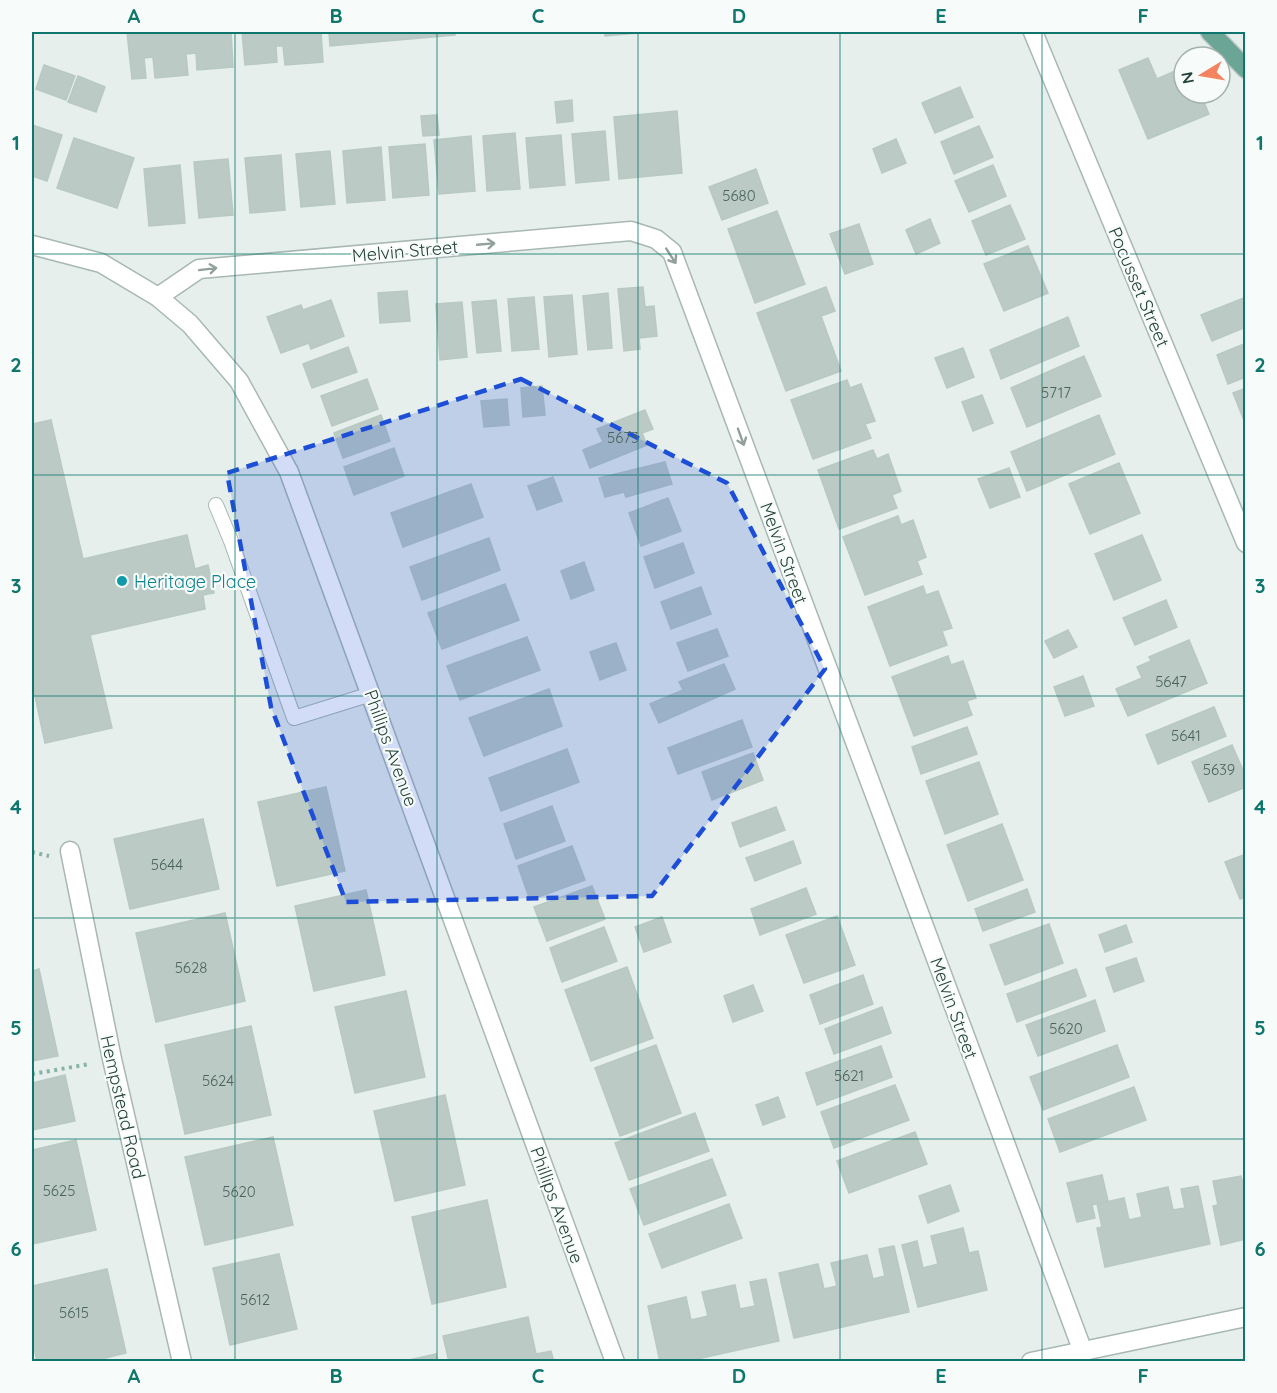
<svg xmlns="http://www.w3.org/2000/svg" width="1277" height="1393" font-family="Quicksand,sans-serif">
<rect width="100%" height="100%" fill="#e6efeb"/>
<g fill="#bbcac4" stroke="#b8c9c2" stroke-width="1.5">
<polygon points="127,32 231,32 233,67 197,70 196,53 186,54 188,75 155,78 153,57 144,58 146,78 132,79"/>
<polygon points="242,32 321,32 323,62 285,65 283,46 276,46 277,62 245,65"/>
<polygon points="329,32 455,32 455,35 330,46"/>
<polygon points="605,32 650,32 605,36"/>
<polygon points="1148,58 1157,79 1184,67 1184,93 1200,93 1209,114 1148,139 1119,70"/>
<polygon points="44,65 75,76 66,100 36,89"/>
<polygon points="78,76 105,87 96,112 68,102"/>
<polygon points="960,87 973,117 935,133 922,103"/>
<polygon points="572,100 573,121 557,123 555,102"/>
<polygon points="677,111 682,173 619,179 614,117"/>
<polygon points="437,115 439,135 423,136 421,116"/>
<polygon points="32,125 62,135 47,181 32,176"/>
<polygon points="979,126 993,157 954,174 941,142"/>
<polygon points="605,131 609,180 576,183 572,134"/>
<polygon points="515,133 520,189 487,191 483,136"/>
<polygon points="561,135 565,185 530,188 526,138"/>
<polygon points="471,136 475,191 439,194 434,140"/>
<polygon points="74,138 134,158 117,208 57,188"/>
<polygon points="896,139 906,163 882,173 873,149"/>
<polygon points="425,144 429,195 393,198 389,147"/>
<polygon points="381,147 385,200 347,203 343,151"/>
<polygon points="330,151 335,204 301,207 296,154"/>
<polygon points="281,155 285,210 250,213 245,158"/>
<polygon points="228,159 233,215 199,218 194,162"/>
<polygon points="180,165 185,223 149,226 144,169"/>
<polygon points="993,165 1006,196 969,212 955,181"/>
<polygon points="756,169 768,203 722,220 709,187"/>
<polygon points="1010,205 1025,239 986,255 972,221"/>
<polygon points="777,211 805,284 755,303 728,229"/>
<polygon points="930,219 940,243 916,254 906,230"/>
<polygon points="859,224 873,264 845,274 830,234"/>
<polygon points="1028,246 1048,293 1004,311 984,264"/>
<polygon points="643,287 645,307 654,306 657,336 639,338 640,349 624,351 618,289"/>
<polygon points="826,287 835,311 821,316 841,371 786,391 757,313"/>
<polygon points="407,291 410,321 380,323 378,293"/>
<polygon points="608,293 612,348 588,350 583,296"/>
<polygon points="572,295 577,354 549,357 544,297"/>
<polygon points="534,297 539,349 512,351 508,299"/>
<polygon points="1246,297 1246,327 1212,341 1201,315"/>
<polygon points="331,300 344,336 311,349 309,343 281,353 267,317 301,305 303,310"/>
<polygon points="496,300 501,351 477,353 472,302"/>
<polygon points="462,302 467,357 440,360 436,304"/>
<polygon points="1068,317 1079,346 1001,379 990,350"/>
<polygon points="1246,343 1246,377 1228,384 1217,355"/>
<polygon points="348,347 357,372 312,388 303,364"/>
<polygon points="963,348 974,377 947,388 935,358"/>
<polygon points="1084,356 1101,396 1027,427 1011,388"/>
<polygon points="367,379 378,409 332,426 321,396"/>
<polygon points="847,380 850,388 861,384 875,421 865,424 871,438 813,459 791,400"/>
<polygon points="542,386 545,415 523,417 521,388"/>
<polygon points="1246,388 1246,423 1245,423 1233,393"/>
<polygon points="982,395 993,423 973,431 962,402"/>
<polygon points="507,399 509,425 484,427 481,401"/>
<polygon points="645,410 653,429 642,433 647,445 590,468 583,450 603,442 597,429"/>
<polygon points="381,415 390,441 343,458 334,433"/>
<polygon points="1099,415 1115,454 1027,491 1011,452"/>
<polygon points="51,420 83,559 187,535 195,569 208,565 214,593 203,595 205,609 90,635 112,728 45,743 32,682 32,424"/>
<polygon points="394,448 404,476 354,495 344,467"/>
<polygon points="873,450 877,459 888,454 901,491 892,495 897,508 839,529 818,470"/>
<polygon points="665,462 672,484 626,497 624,492 605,497 599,478"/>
<polygon points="1119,463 1140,513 1090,534 1069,484"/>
<polygon points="1009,468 1020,497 990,508 978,479"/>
<polygon points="553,477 562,501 537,510 528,486"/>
<polygon points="471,484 483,517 403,547 391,513"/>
<polygon points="668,498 681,531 641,546 629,513"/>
<polygon points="898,516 901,525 913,520 926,557 917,561 922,574 865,595 843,537"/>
<polygon points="1142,535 1161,580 1114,600 1095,554"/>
<polygon points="489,538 500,570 422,600 410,567"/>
<polygon points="683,543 694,573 655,588 644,557"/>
<polygon points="584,562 594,590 571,599 561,571"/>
<polygon points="505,584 519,620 442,649 428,613"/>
<polygon points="923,586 926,595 938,591 952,628 942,631 947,645 890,666 868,607"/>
<polygon points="701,587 711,614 671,629 661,602"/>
<polygon points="1166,600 1177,627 1135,645 1123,618"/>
<polygon points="717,629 728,656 688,671 677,643"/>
<polygon points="1068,630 1077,647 1054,658 1045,641"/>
<polygon points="527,637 540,670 460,700 447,666"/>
<polygon points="1189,640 1207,683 1128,716 1116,689 1142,678 1137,667 1151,661 1149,657"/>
<polygon points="616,643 626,670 600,680 590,652"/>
<polygon points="948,656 951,665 963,661 976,698 967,701 972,715 914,736 892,677"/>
<polygon points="724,664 735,689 659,723 650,704 683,690 679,682"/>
<polygon points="1083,676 1094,706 1065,716 1054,687"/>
<polygon points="549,689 562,726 484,756 469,718"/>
<polygon points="1214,707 1226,736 1158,764 1146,735"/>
<polygon points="742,720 752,747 678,774 668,748"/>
<polygon points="967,727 977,754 921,774 912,747"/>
<polygon points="1232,745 1246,777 1246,787 1209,802 1192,762"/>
<polygon points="567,749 579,782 501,811 489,778"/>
<polygon points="753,753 763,780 712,800 702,772"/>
<polygon points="979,762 998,814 945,834 926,781"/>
<polygon points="326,787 345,871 277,886 258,802"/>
<polygon points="552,806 565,841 516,859 504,824"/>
<polygon points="776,807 785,830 740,847 732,823"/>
<polygon points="203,819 219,889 130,909 114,839"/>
<polygon points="1002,824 1023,880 968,901 947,845"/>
<polygon points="793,841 801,863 755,881 746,858"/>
<polygon points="572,846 585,880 530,900 518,866"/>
<polygon points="1246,854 1246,897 1240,899 1225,862"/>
<polygon points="592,886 605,919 547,941 534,907"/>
<polygon points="806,888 816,914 760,935 751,909"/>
<polygon points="1027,889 1035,912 983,931 975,909"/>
<polygon points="366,890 385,975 314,991 295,906"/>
<polygon points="225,913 245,1001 156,1022 136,933"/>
<polygon points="837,916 855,965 804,983 786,935"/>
<polygon points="662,917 671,942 644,952 635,927"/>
<polygon points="1049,924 1063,963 1005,985 990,945"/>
<polygon points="1126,925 1132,942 1105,952 1099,935"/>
<polygon points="604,927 617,961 562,982 550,948"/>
<polygon points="1136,958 1144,981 1114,992 1106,968"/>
<polygon points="627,967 653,1038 591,1061 565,990"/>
<polygon points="39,969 58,1056 32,1061 32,971"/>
<polygon points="1076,969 1086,996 1017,1022 1007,994"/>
<polygon points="863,975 873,1004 820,1024 810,995"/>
<polygon points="753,985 763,1011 733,1022 724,996"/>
<polygon points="406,991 425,1077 355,1093 335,1007"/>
<polygon points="1095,1000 1105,1031 1038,1056 1026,1025"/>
<polygon points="882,1007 891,1033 834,1054 825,1029"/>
<polygon points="251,1026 271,1115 185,1134 165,1045"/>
<polygon points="656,1045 681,1113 620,1136 595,1068"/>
<polygon points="1117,1045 1129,1077 1043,1110 1030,1077"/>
<polygon points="881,1046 892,1077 817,1105 806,1073"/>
<polygon points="65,1075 75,1121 32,1130 32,1083"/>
<polygon points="895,1085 909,1120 834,1148 821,1112"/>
<polygon points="1134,1087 1146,1120 1060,1152 1048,1119"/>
<polygon points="445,1095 465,1185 395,1201 374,1111"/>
<polygon points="778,1097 785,1117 763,1125 756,1105"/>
<polygon points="695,1113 709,1151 629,1180 615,1143"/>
<polygon points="915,1132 927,1164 849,1193 837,1161"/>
<polygon points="273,1137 293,1225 205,1245 185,1157"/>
<polygon points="76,1140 96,1230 32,1244 32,1150"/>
<polygon points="712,1159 726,1195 644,1225 630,1189"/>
<polygon points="1102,1175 1108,1201 1092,1205 1095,1218 1077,1222 1067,1183"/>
<polygon points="1241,1176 1246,1197 1246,1239 1221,1245 1213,1206 1218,1205 1213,1181"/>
<polygon points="950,1185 959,1211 928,1223 919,1196"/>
<polygon points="1198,1186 1210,1244 1105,1267 1097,1228 1102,1227 1097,1204 1124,1198 1129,1220 1142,1217 1137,1194 1168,1187 1173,1210 1185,1208 1181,1189"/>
<polygon points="487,1200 506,1287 432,1304 412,1217"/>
<polygon points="729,1204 742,1238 662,1268 649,1234"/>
<polygon points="963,1228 969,1253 978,1251 987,1290 918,1307 902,1245 917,1241 923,1268 938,1264 931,1236"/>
<polygon points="894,1246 909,1312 794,1338 779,1273 818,1264 824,1289 837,1286 831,1263 867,1255 873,1279 885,1276 879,1249"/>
<polygon points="279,1254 297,1329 230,1345 213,1268"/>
<polygon points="107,1269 126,1353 89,1362 37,1362 32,1338 32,1286"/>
<polygon points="766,1279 779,1341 684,1362 660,1362 648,1306 686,1297 691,1320 708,1316 702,1292 735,1285 740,1309 755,1306 750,1282"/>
<polygon points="528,1317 536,1354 551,1351 554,1362 449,1362 443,1336"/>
<polygon points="436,1354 438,1362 400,1362"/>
</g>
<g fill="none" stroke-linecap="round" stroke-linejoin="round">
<g stroke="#a8b8b2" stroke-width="16">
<polyline id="lane" points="216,505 231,541 294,718 371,694"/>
</g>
<g stroke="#a8b8b2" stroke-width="21">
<g id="street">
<polyline points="1033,32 1246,543"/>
<polyline points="32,245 101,263 158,297 190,324 239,381 289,472 615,1362"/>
<polyline points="158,297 199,269 631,231 656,239 672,252 1082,1349"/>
<polyline points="70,851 112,1059 182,1362"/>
<polyline points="1031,1362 1246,1317"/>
</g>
</g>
<g stroke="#c2cac8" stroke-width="21">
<polyline id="primary" points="1210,32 1246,69"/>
</g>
<g stroke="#86b3a5" stroke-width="4" stroke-dasharray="3 4.5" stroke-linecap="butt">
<polyline points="32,852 49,856"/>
<polyline points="32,1074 90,1064"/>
</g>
<use href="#lane" stroke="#fff" stroke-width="14"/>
<use href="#street" stroke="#fff" stroke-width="18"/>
<use href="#primary" stroke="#6aa596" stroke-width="18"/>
</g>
<defs><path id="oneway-shaft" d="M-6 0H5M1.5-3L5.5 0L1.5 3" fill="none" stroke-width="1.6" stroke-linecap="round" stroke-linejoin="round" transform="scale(1.5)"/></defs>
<g stroke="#92a09c">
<use href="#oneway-shaft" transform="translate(486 244) rotate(-5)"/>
<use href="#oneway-shaft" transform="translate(671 256) rotate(57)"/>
<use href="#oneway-shaft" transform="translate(208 269) rotate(-7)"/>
<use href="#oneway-shaft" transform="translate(741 437) rotate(70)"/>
</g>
<path fill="#1d4ed8" fill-opacity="0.2" stroke="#1d4ed8" stroke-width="4.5" stroke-dasharray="12 8" stroke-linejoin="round" d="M521,379l206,104 98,186 -173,227 -306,6 -75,-195 -44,-234z"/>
<path fill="none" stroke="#0f766e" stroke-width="1.5" stroke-opacity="0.55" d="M235,32v1330M437,32v1330M638,32v1330M840,32v1330M1042,32v1330M32,254h1214M32,475h1214M32,696h1214M32,918h1214M32,1139h1214"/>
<circle fill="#0f9aa8" stroke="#f7fbf9" stroke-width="2" cx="122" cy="581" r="6"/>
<g text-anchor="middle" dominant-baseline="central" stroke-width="4.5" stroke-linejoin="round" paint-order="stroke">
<g font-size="15" fill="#4a645c">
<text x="739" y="195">5680</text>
<text x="1056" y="392">5717</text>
<text x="623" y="437">5673</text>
<text x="1171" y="681">5647</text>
<text x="1186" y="735">5641</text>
<text x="1219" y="769">5639</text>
<text x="167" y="864">5644</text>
<text x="191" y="967">5628</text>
<text x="1066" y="1028">5620</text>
<text x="849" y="1075">5621</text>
<text x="218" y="1080">5624</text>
<text x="59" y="1190">5625</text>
<text x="239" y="1191">5620</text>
<text x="255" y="1299">5612</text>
<text x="74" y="1312">5615</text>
</g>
<g font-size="18" fill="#24423a" stroke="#f7fbf9">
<text transform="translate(405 251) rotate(-5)">Melvin Street</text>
<text transform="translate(1139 287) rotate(67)">Pocusset Street</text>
<text transform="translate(784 553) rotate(70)">Melvin Street</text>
<text transform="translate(391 748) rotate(70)">Phillips Avenue</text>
<text transform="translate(954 1008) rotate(70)">Melvin Street</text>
<text transform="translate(123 1107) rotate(77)">Hempstead Road</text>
<text transform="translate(557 1205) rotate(70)">Phillips Avenue</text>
</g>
<g font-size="18" fill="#0d838f" stroke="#f7fbf9" text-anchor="start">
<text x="134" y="581">Heritage Place</text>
</g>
</g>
<rect width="1277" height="1393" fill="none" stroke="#f7fbf9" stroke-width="66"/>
<g transform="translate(1202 75) rotate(259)"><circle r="28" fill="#f7fbf9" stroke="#a3b1ad" stroke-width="1.5"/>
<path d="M0-4.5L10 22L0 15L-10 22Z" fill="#f4845f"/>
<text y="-9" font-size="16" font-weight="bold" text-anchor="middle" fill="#24423a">N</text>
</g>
<rect x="33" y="33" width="1211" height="1327" fill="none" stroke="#0f766e" stroke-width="2"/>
<g font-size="20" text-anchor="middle" font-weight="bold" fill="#0f766e">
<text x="134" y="23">A</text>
<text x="336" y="23">B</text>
<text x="538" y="23">C</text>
<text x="739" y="23">D</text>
<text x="941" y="23">E</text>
<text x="1143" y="23">F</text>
<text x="16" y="150">1</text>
<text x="1260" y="150">1</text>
<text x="16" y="372">2</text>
<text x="1260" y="372">2</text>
<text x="16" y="593">3</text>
<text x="1260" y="593">3</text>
<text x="16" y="814">4</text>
<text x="1260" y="814">4</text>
<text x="16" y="1035">5</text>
<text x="1260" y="1035">5</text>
<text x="16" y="1256">6</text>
<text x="1260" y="1256">6</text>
<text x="134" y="1383">A</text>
<text x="336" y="1383">B</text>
<text x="538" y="1383">C</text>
<text x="739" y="1383">D</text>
<text x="941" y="1383">E</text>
<text x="1143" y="1383">F</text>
</g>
</svg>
